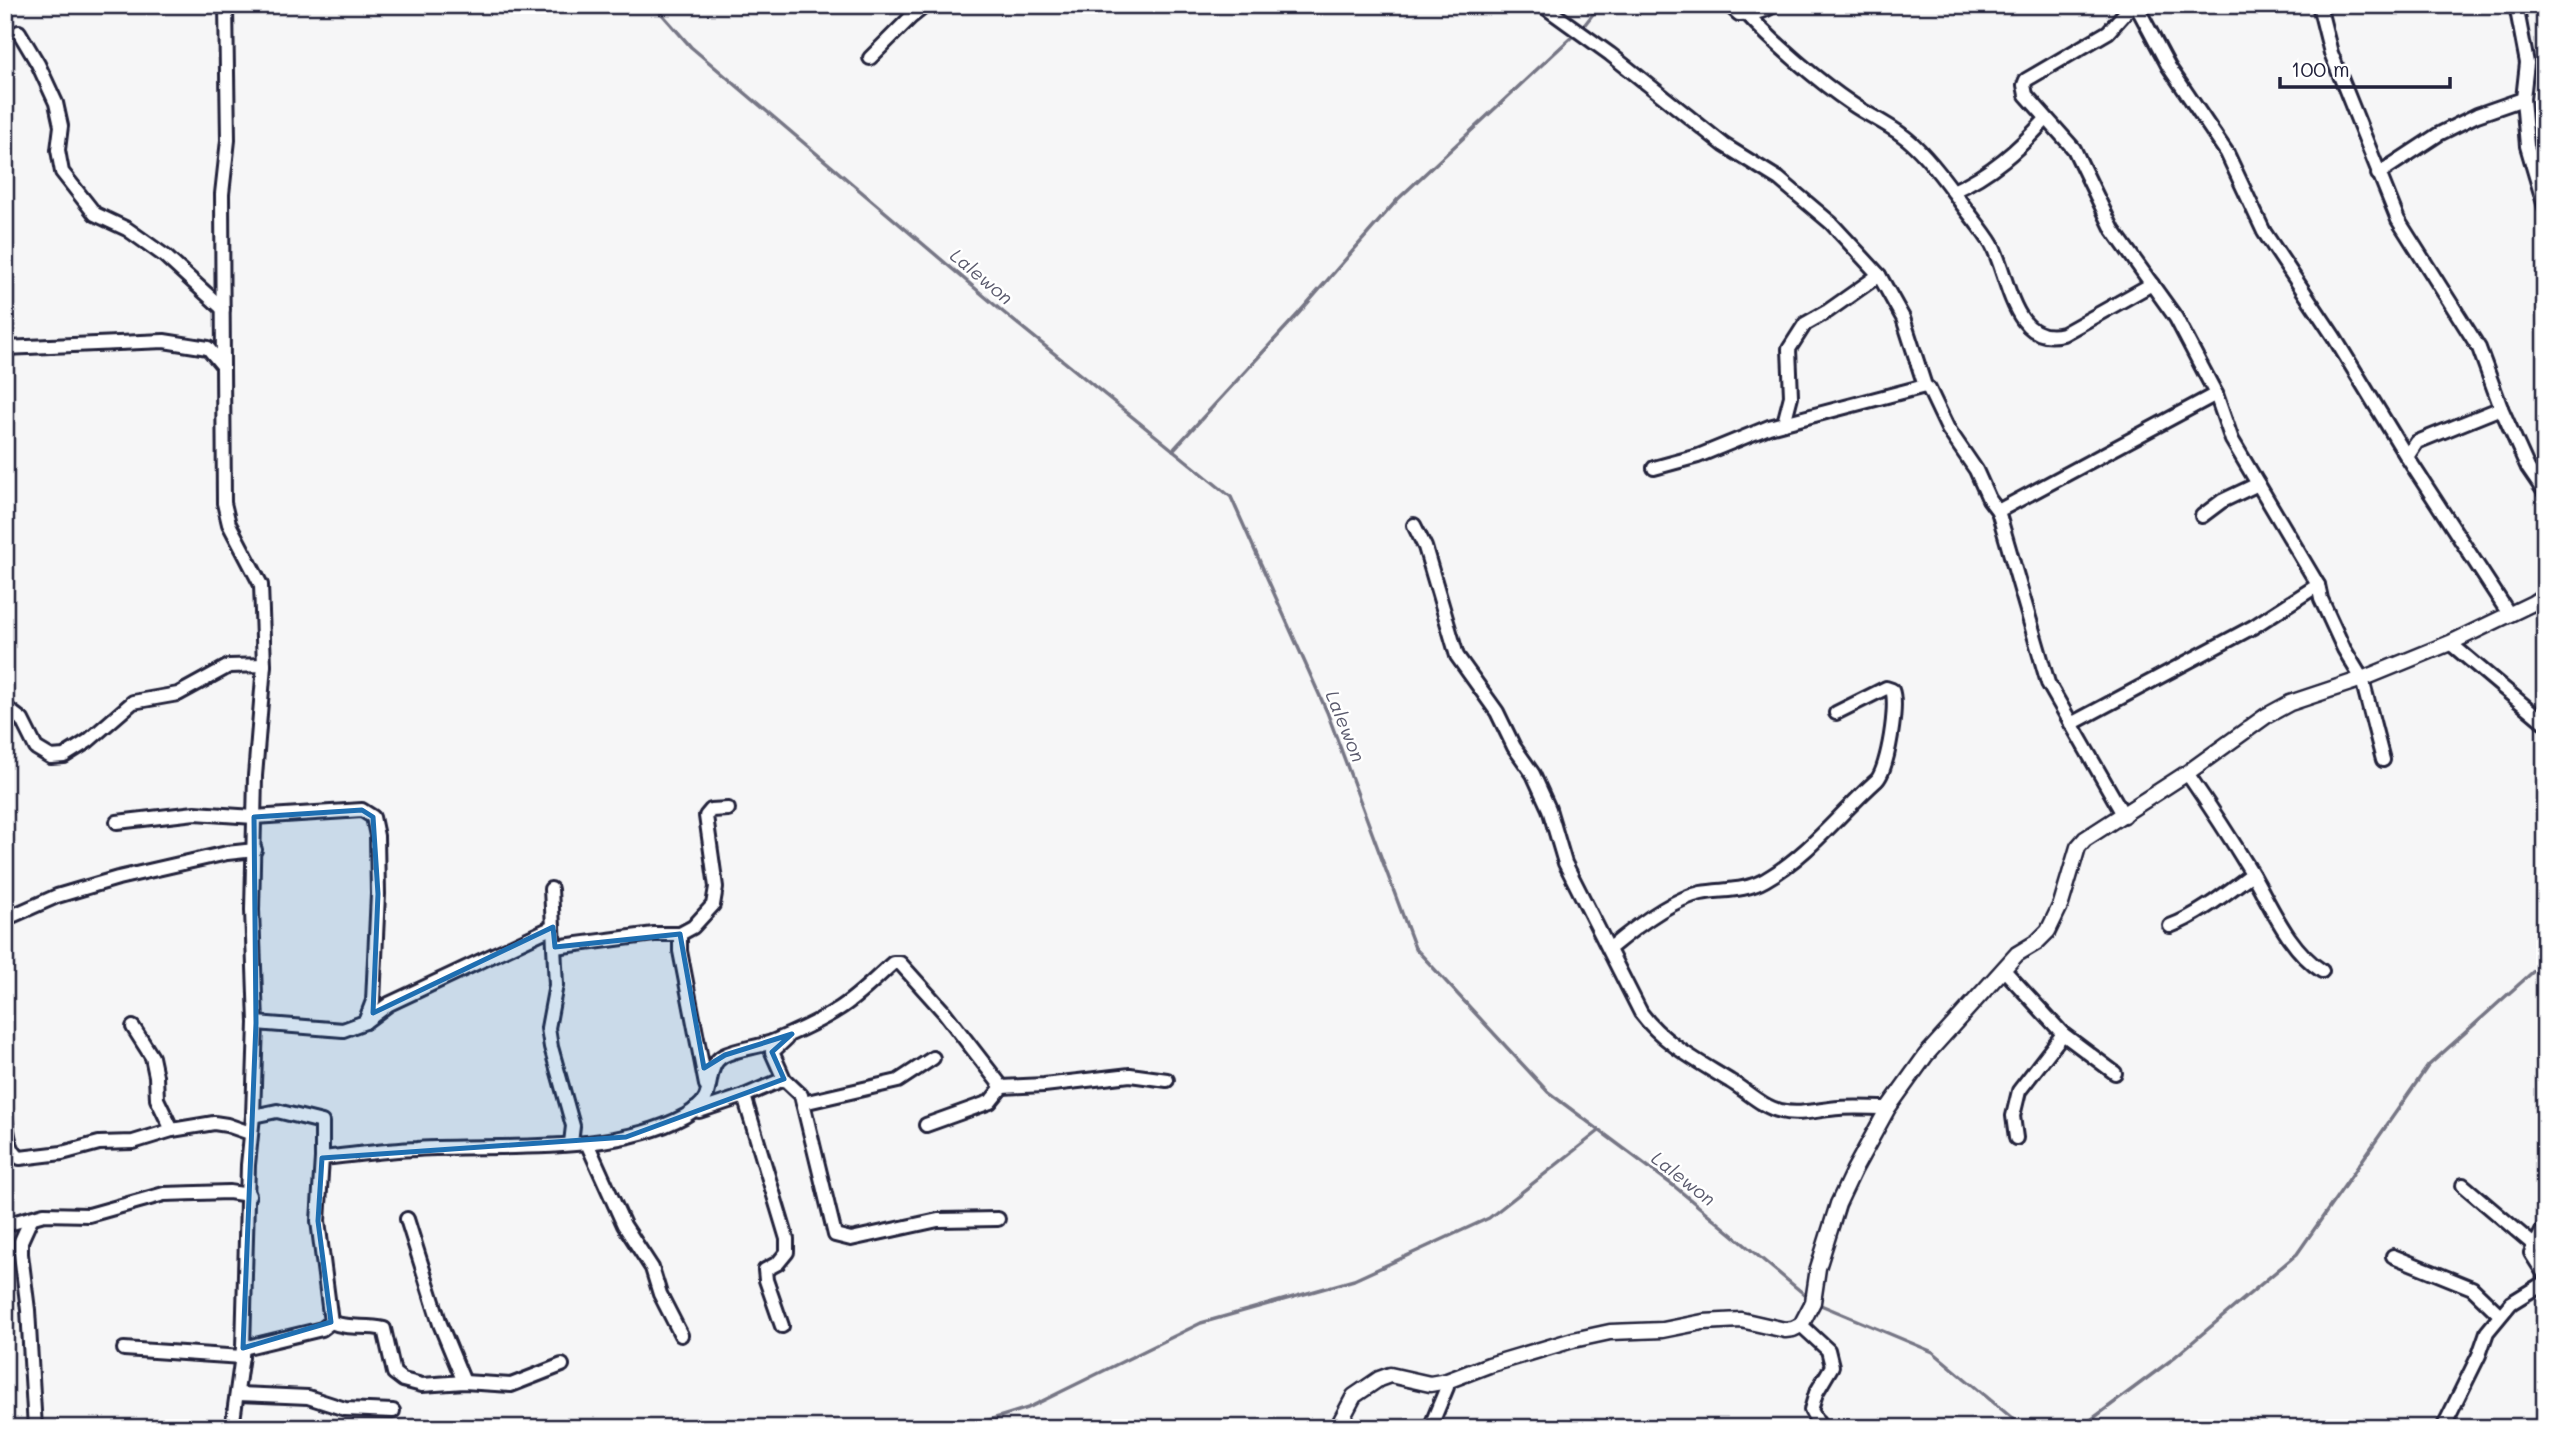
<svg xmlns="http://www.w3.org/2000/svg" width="2550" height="1433" font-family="Mali,sans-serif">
<rect width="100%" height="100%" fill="#f6f6f7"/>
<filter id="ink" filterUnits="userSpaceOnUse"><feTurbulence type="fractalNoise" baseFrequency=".0143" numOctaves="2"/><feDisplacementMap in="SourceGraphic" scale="14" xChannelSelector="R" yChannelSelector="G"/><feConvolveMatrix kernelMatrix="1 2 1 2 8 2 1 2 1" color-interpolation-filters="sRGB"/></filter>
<g filter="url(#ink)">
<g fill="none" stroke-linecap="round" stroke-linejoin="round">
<g stroke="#767685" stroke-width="3.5">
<polyline points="654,5 691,47 1003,312 1231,497 1327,712 1415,948 1548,1092 1674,1186 1810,1299"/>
<polyline points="1582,28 1600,5"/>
<polyline points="1173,450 1298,314 1398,199 1576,33"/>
<polyline points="1816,1303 1933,1352 2024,1428"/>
<polyline points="963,1428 1028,1408 1201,1323 1354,1280 1489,1218 1599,1131"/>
<polyline points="2080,1428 2170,1361 2297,1254 2428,1066 2545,961"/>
</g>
<g stroke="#22223b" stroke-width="18">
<g id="minor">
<polyline points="1542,5 1610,54 1724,145 1779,179 1831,223 1879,275 1903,318 1925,386 1929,389 1948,429 1976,470 1989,499 1998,511 2048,683 2124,816"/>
<path d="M1729,5l10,9c14,0 22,-1 35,-9"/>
<polyline points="2132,5 2108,32 2026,80 2024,85 2026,95 2074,149 2113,230 2176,318 2216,394 2232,440 2318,585 2321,599 2344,649 2362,679 2383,760"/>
<polyline points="2136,5 2169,67 2227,153 2264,232 2334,337 2407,457"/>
<polyline points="2319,5 2331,53 2398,220 2479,348 2501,408 2528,468 2545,493"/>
<polyline points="2516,5 2527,63 2523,99 2527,146 2545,207"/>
<path d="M1747,14c28,30 71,67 105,90 16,11 34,19 50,31 17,12 40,41 53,59 11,17 27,34 37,51 17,32 21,102 71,89l89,-50"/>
<polyline points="19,32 38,64 56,103 61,126 58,150 62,172 95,214 127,229 165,256 223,309"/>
<polyline points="870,58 911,17 926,5"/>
<polyline points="2378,174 2439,134 2477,115 2523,99"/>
<path d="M1953,191c37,-16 66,-42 93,-72"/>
<polyline points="5,348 164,341 208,348 223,366 224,503 229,524 261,585 264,665 255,776 252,910 256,1023 253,1116 248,1165 243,1348 232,1428"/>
<polyline points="223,366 222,194 228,140 226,5"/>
<polyline points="2501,408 2417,442 2407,457 2509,614"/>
<polyline points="1784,423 1791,396 1789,349 1805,324 1828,311 1879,275"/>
<polyline points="1654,468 1698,456 1769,427 1925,386"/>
<polyline points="1998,511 2216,394"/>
<polyline points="2202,516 2222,501 2258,484"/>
<path d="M1414,525l11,22 32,109 40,56 17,35 19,27 16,35 16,54 76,150c23,31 57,48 89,68 17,10 32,26 51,30 18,5 40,-2 58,-3 16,-1 33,0 49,0"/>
<polyline points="2450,643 2545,723"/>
<polyline points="5,707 22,720 36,748 51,757 64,756 88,741 133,702 178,694 229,666 264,665"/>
<polyline points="2071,724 2253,627 2318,585"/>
<path d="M2187,773c22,32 43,64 63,97 21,35 37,78 72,101"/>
<polyline points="117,822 195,813 254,817 362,810 373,817 377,836 378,894 373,1001 365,1022"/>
<polyline points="551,889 556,985 548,1028 551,1047 573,1126 571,1143"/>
<polyline points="5,919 57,896 118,878 227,853 255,850"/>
<path d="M2170,926c26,-9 59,-35 82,-52"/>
<polyline points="680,934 680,951 706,1085"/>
<polyline points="555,947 654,934 680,934 693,927 713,905 716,887 706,816 711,810 728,809"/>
<path d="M1609,949c24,-20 62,-50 92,-56 22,-4 43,-1 64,-13 44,-25 75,-67 112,-100 11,-12 21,-76 15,-90l-6,-2 -50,25"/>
<polyline points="2004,970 2063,1034 2115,1073"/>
<polyline points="256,1023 343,1030 365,1022 389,1004 553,927"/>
<polyline points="133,1027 152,1057 156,1076 157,1099 172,1130"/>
<polyline points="786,1039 772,1052 784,1079 801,1095 835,1235 851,1239 938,1220 998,1219"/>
<polyline points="1002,1087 1044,1085 1130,1075 1167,1080"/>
<polyline points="744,1096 784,1079"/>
<polyline points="803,1103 898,1081 933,1058"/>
<polyline points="695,1109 699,1111 744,1096 787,1239 787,1252 778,1263 765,1270 766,1280 782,1326"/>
<path d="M253,1116l24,-5 45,11v36c31,-3 63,-8 95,-9 82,-5 194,7 268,-33 7,-4 16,-10 20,-17 7,-13 3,-35 18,-43 15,-8 35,-8 51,-15 22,-9 46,-20 66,-33 19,-12 36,-30 53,-45h7l44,49 58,75 -12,15 -64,23"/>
<path d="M5,1119c3,13 3,31 15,39l42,-5 37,-10 34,-1 39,-12 42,-7 13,2 23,8"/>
<polyline points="2016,1138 2013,1116 2019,1091 2063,1034"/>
<polyline points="587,1143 624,1225 652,1268 660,1294 681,1335"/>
<polyline points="2463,1185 2535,1246"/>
<polyline points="31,1219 21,1241 21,1254 28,1310 35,1428"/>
<polyline points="407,1219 440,1324 464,1382"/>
<polyline points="5,1225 44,1214 89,1215 164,1194 229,1192 249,1195"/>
<polyline points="2545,1226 2531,1253 2545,1275"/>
<polyline points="2393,1256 2472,1288 2500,1315"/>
<path d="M331,1322c18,8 35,2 53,7l10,44 9,7 19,5 42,-3 47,3 51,-20"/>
<polyline points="1801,1325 1828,1350 1832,1366 1816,1393 1811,1410 1818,1423 1823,1428"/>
<polyline points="243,1348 322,1329 331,1322 318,1221 322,1158"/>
<polyline points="124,1349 242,1357"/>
<polyline points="238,1394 308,1397 345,1409 393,1411"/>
<polyline points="1430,1428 1447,1387 1447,1381"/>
<polyline points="2443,1428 2479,1355 2487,1332 2511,1303 2545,1282"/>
<polyline points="2545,1428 2545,1427"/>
</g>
</g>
<g stroke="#22223b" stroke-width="19">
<polyline id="tertiary" points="1337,1428 1354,1396 1379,1379 1390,1375 1430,1384 1447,1381 1489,1365 1573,1340 1610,1332 1663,1330 1703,1322 1741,1320 1785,1330 1793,1329 1801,1325 1813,1302 1818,1268 1838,1204 1854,1170 1888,1108 1926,1055 2017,954 2037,942 2048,931 2061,904 2078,847 2085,839 2187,773 2266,716 2290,703 2362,679 2450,643 2533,603 2545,595"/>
</g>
<use href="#minor" stroke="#fff" stroke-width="12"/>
<use href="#tertiary" stroke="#fff" stroke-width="14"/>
</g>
</g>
<path fill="#1f6fb2" fill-opacity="0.2" stroke="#1f6fb2" stroke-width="5" stroke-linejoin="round" d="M362,810l11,7 5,77 -5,119 180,-86 2,20 125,-13 24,134 21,-13 67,-21 -20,18 12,27 -158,58 -304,21 -4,63 13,101 -88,26 13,-325 -2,-206z"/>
<g text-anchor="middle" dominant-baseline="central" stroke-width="5" stroke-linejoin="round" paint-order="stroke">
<g font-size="19" font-style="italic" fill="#5a5a6d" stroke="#fff">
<text transform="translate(982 276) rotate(40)">Lalewon</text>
<text transform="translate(1346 726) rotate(68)">Lalewon</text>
<text transform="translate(1684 1178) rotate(38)">Lalewon</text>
</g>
</g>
<rect width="2550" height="1433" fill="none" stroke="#fff" stroke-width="28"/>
<rect x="14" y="14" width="2522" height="1405" fill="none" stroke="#22223b" stroke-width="2.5" filter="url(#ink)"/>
<path d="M2280 77v10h170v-10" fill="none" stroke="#22223b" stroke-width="3.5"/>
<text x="2291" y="77" font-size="21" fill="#22223b" stroke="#ffffff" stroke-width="5" paint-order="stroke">100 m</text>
</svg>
